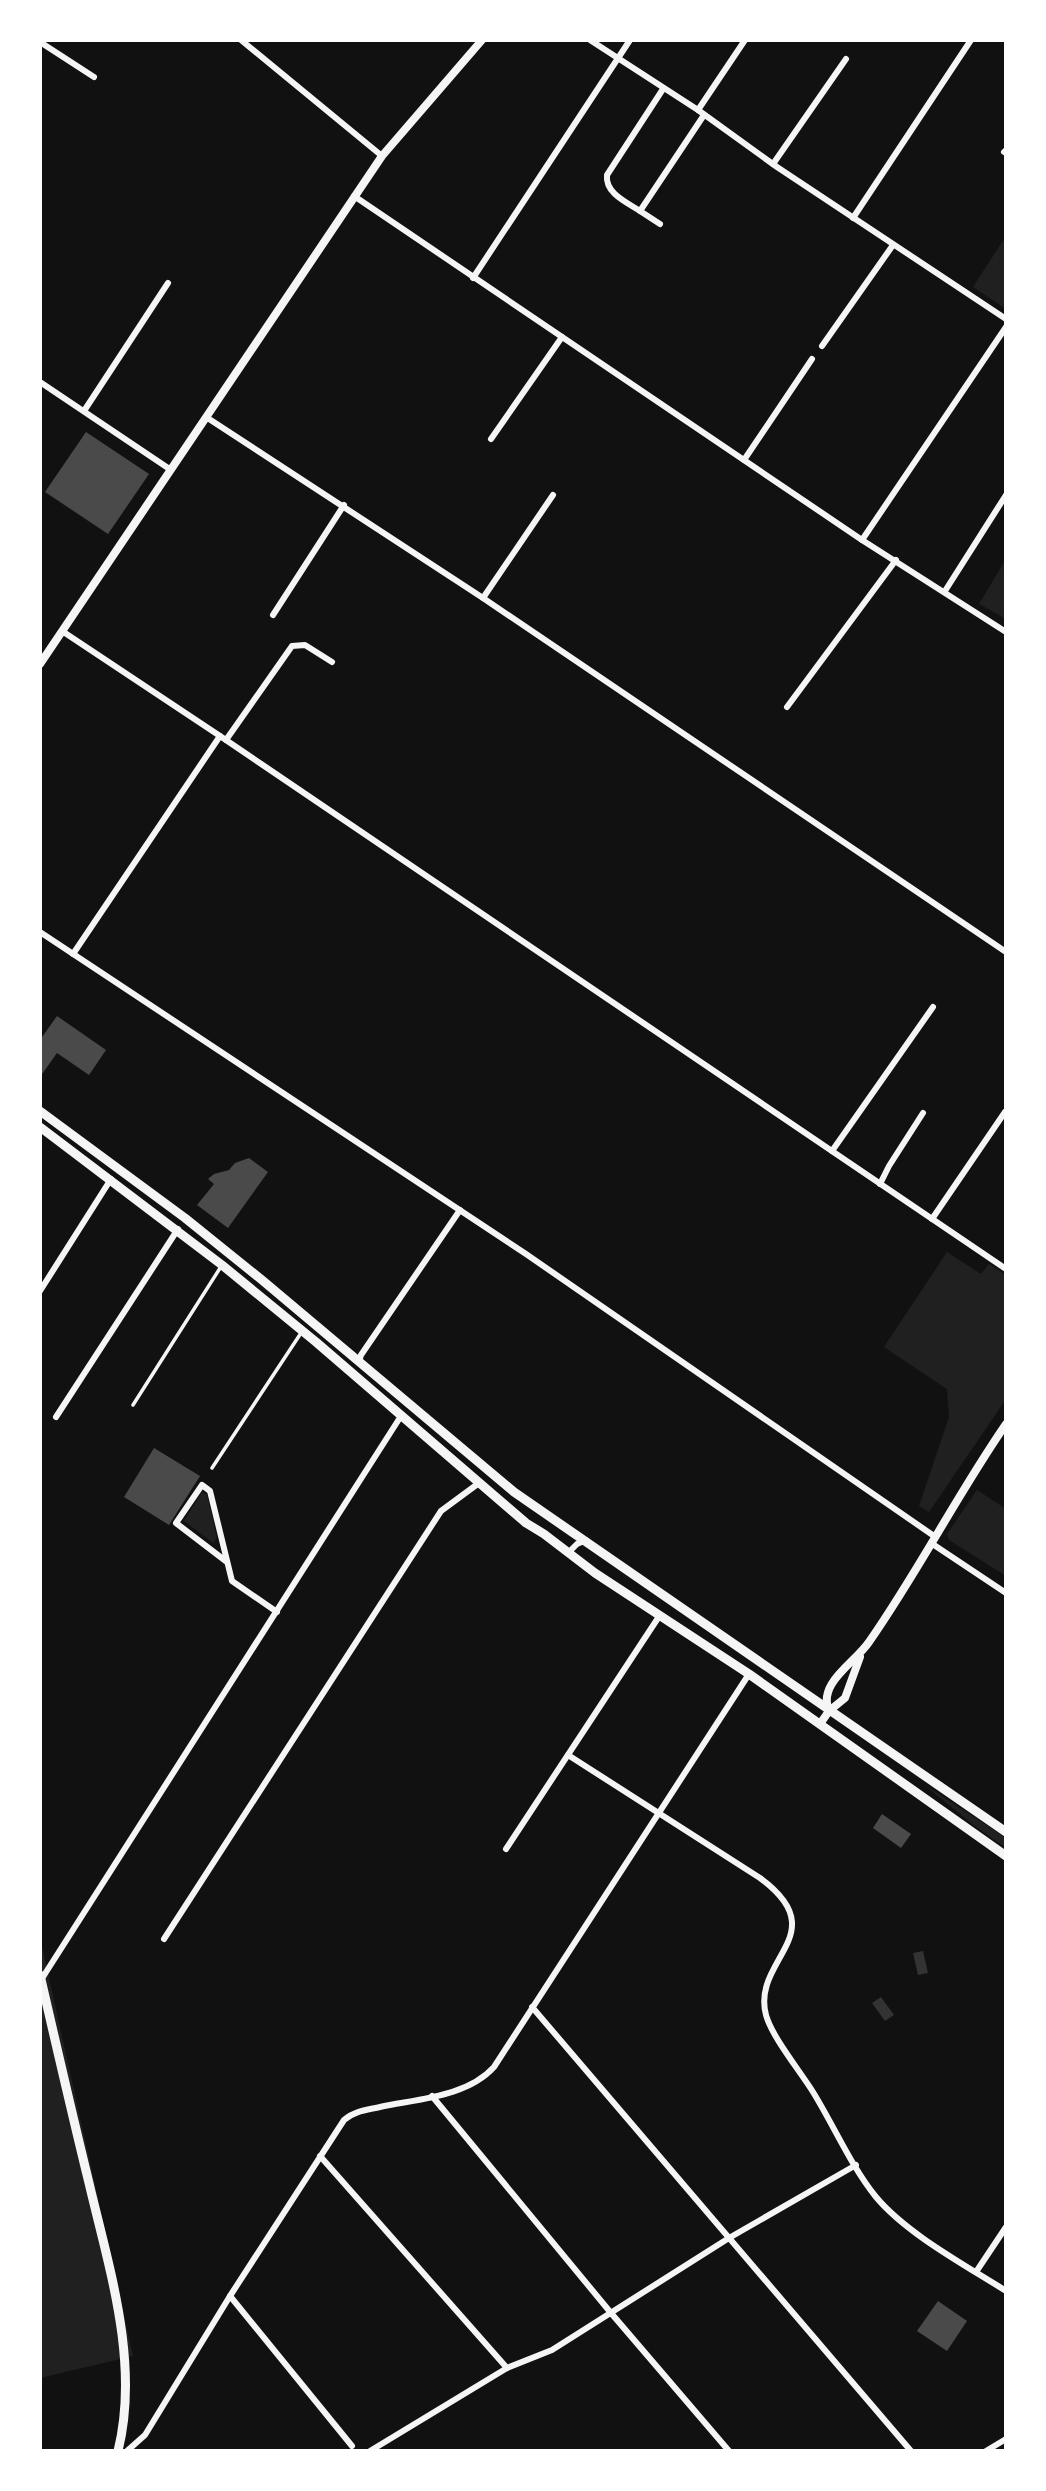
<svg xmlns="http://www.w3.org/2000/svg" width="1046" height="2491" font-family="'Roboto Condensed',sans-serif">
<rect width="100%" height="100%" fill="#111"/>
<g fill="#202020">
<polygon points="1006,236 1006,309 973,287"/>
<polygon points="1006,559 1006,619 979,604"/>
<polygon points="947,1252 981,1274 989,1264 1006,1275 1006,1399 929,1512 919,1506 949,1417 947,1389 884,1347"/>
<polygon points="977,1490 1006,1509 1006,1576 949,1540 947,1534"/>
<polygon points="202,1492 207,1495 217,1538 213,1543 184,1521"/>
<polygon points="922,1783 1006,1838 1006,1848 976,1827"/>
<polygon points="40,1937 133,2356 40,2378"/>
</g>
<g fill="#333">
<polygon points="923,1951 928,1973 918,1975 913,1953"/>
<polygon points="881,1997 894,2015 885,2021 872,2003"/>
</g>
<g fill="#4a4a4a">
<polygon points="86,432 149,474 108,534 45,492"/>
<polygon points="57,1016 106,1050 89,1075 57,1053 40,1077 40,1040"/>
<polygon points="249,1158 268,1172 228,1228 197,1205 214,1184 208,1179 214,1174 229,1170 235,1163"/>
<polygon points="154,1448 200,1476 169,1525 124,1497"/>
<polygon points="882,1814 911,1834 901,1848 873,1828"/>
<polygon points="938,2301 967,2321 947,2351 917,2331"/>
</g>
<g fill="none" stroke-linecap="round" stroke-linejoin="round">
<g stroke="#f5f5f5" stroke-width="3.5">
<polyline points="133,1405 222,1265"/>
<polyline points="212,1468 301,1333"/>
</g>
<g stroke="#f5f5f5" stroke-width="6">
<polyline points="241,40 382,156"/>
<polyline points="590,40 698,110 777,167 1006,319"/>
<polyline points="40,42 94,77"/>
<path d="M663,89l-56,86c-2,18 19,27 33,36l64,-96"/>
<polyline points="698,110 745,40"/>
<polyline points="1004,152 1006,150"/>
<polyline points="773,164 846,59"/>
<polyline points="354,196 862,540 1006,632"/>
<polyline points="640,211 660,224"/>
<polyline points="853,218 971,40"/>
<polyline points="473,278 630,40"/>
<polyline points="822,346 893,245"/>
<polyline points="40,382 171,470"/>
<polyline points="84,411 168,283"/>
<polyline points="206,417 483,598 1006,952"/>
<polyline points="491,439 562,337"/>
<polyline points="744,460 812,359"/>
<polyline points="862,540 1006,327"/>
<polyline points="945,591 1006,495"/>
<polyline points="483,598 553,495"/>
<polyline points="273,615 344,505"/>
<polyline points="62,631 220,736 1006,1269"/>
<polyline points="787,707 896,560"/>
<polyline points="226,740 292,646 305,645 332,662"/>
<polyline points="40,932 526,1254 934,1536"/>
<polyline points="73,954 220,736"/>
<polyline points="832,1151 933,1007"/>
<polyline points="880,1184 889,1166 923,1113"/>
<polyline points="932,1219 1005,1112"/>
<polyline points="40,1291 111,1179"/>
<polyline points="359,1362 361,1355 460,1210"/>
<polyline points="56,1417 178,1229"/>
<polyline points="931,1543 1006,1593"/>
<polyline points="568,1553 577,1544 586,1540"/>
<polyline points="227,1562 176,1523 202,1485 210,1491 232,1581 277,1612"/>
<path d="M568,1755l192,123c76,56 -9,81 6,137 6,22 34,56 47,77 21,34 38,74 63,105 31,37 89,68 130,94"/>
<polyline points="506,1849 660,1615"/>
<polyline points="164,1939 441,1511 479,1483"/>
<polyline points="41,1980 401,1416"/>
<polyline points="532,2007 911,2451"/>
<polyline points="432,2096 611,2313 729,2451"/>
<polyline points="320,2156 507,2368"/>
<polyline points="976,2272 1006,2227"/>
<polyline points="230,2296 352,2446"/>
<path d="M127,2451l18,-16 85,-139 114,-176c10,-9 23,-10 36,-13 37,-8 87,-10 114,-40l255,-393"/>
<polyline points="370,2451 507,2368 552,2350 729,2238 856,2165"/>
<polyline points="986,2451 1006,2439"/>
</g>
<g stroke="#f5f5f5" stroke-width="8">
<polyline points="40,664 382,156 482,40"/>
<path d="M829,1711c-12,-28 26,-48 40,-69 49,-70 88,-147 137,-218"/>
<polyline points="820,1724 829,1711 845,1698 860,1657"/>
</g>
<g stroke="#f5f5f5" stroke-width="9">
<polyline points="40,1111 185,1218 262,1280 514,1492 1006,1832"/>
<polyline points="40,1127 222,1265 316,1342 526,1523 544,1534 595,1573 749,1674 1006,1856"/>
<path d="M40,1975c16,69 32,139 49,208 20,85 51,180 29,268"/>
</g>
</g>
<rect width="1046" height="2491" fill="none" stroke="#ffffff" stroke-width="84"/>
</svg>
